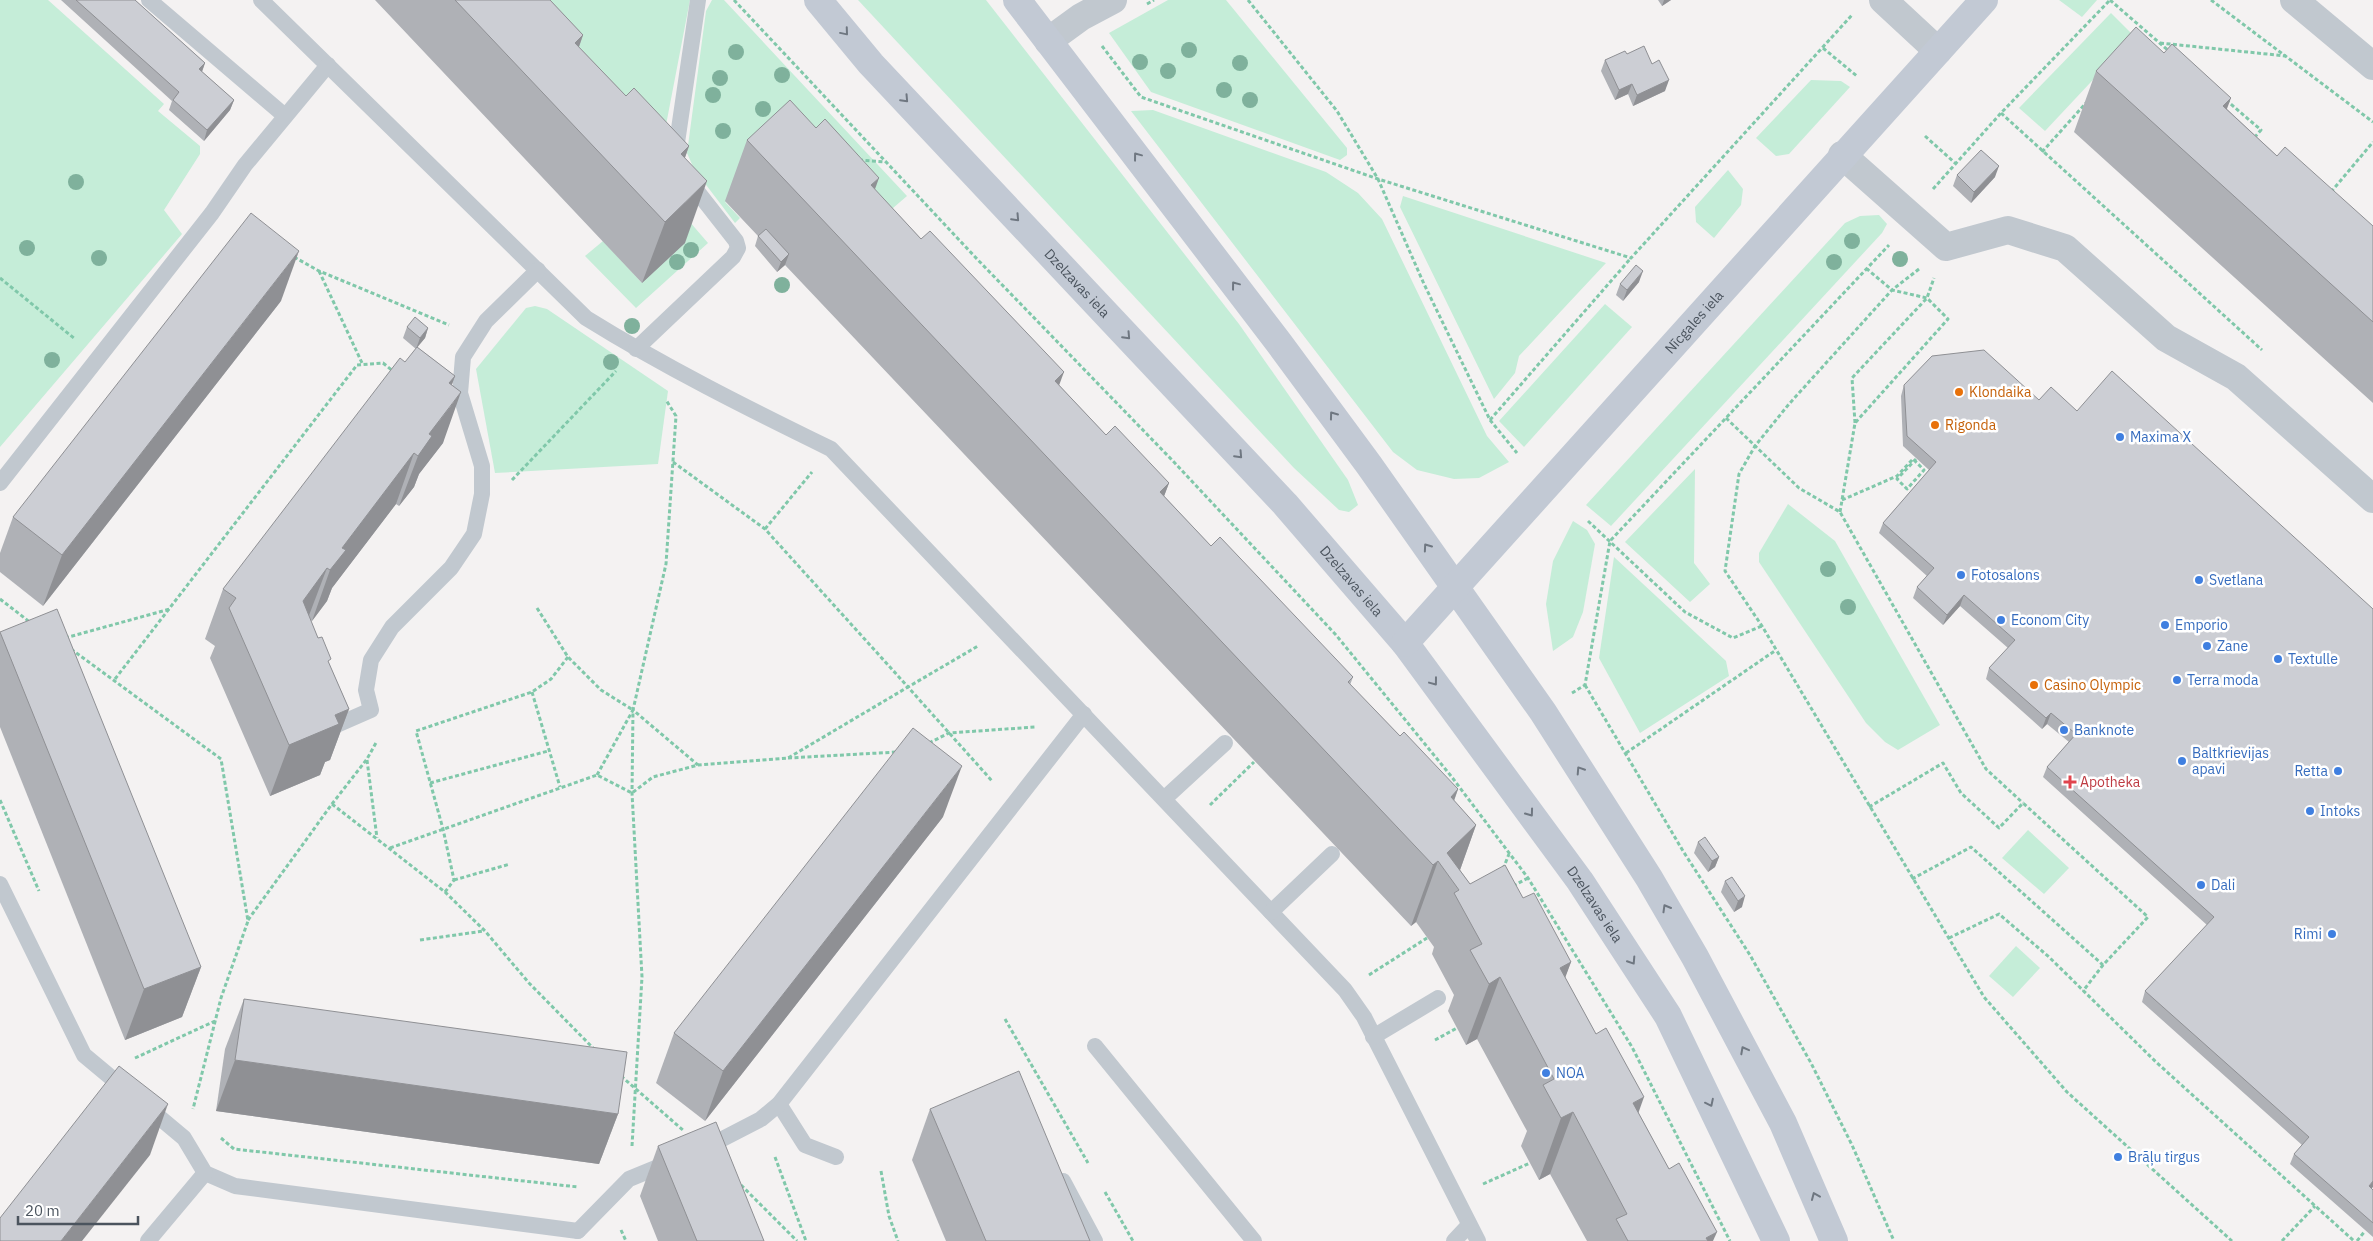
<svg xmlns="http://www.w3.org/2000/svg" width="2373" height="1241" font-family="'IBM Plex Sans',sans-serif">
<rect width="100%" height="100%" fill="#f4f2f2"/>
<g fill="#c5edd8">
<polygon points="0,0 48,0 164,104 158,111 200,146 200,154 164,210 182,234 0,447"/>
<polygon points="469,0 690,0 666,125 683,214 708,243 636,308 585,256 603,241 642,283"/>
<polygon points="712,0 724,0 907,196 857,239 725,202 740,218 735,223 694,169 687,153 706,11"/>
<polygon points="858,0 986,0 1239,324 1348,480 1358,505 1349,512 1339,510 1294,468"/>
<polygon points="1168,0 1226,0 1347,148 1347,155 1340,160 1151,92 1109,33"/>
<polygon points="2059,0 2097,0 2082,17"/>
<polygon points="2111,13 2134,36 2045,131 2019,108"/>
<polygon points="1811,80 1841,81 1850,87 1789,154 1776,156 1756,138"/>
<polygon points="1153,110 1326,172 1358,193 1382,219 1487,436 1509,462 1479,478 1454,479 1417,470 1393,452 1131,111"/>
<polygon points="1728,170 1743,189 1741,205 1714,238 1696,222 1695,207"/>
<polygon points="1403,196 1606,263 1519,356 1515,373 1494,399 1400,207"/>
<polygon points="1879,215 1887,224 1882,233 1611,526 1586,505 1845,223 1860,216"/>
<polygon points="1605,304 1632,327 1524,447 1499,421"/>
<polygon points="535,306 547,309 668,391 658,464 495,473 476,369 526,308"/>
<polygon points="1695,469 1694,563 1710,584 1690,602 1625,542"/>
<polygon points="1788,504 1835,541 1940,725 1898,750 1885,742 1866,723 1759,562 1759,553"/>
<polygon points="1573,521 1587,530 1595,544 1583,612 1573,637 1553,651 1546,604 1553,561"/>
<polygon points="1614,557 1726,661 1729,676 1640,733 1599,658"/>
<polygon points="2028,830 2069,868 2044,894 2002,858"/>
<polygon points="2016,946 2040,968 2013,997 1989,976"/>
</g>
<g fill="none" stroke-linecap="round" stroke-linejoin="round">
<g stroke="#80c8aa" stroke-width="3" stroke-dasharray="4 2.5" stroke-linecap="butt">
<polyline points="734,0 978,260 1172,460 1336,635 1451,776 1528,878 1632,1047 1730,1241"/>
<polyline points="1248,0 1337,111 1378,179 1424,284 1490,420 1517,453"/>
<polyline points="2110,0 2170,52"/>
<polyline points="2211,0 2373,122"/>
<polyline points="1147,4 1154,0"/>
<polyline points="2160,43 2286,56"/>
<polyline points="1102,46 1141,97 1378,179 1631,258 1852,15"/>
<polyline points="1823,48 1858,77"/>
<polyline points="2226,100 2261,130 2254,138"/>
<polyline points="2001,113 2262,350"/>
<polyline points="1925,136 1955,163"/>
<polyline points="2042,152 2086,103"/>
<polyline points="859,160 885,162"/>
<polyline points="1933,189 2001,113 2110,0"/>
<polyline points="2331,192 2373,142"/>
<polyline points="294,257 319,271 449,325"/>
<polyline points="1919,269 1892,290 1789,404 1755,446 1739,474 1725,571 1762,626 1984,997 2067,1092 2232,1241"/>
<polyline points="319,271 363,365"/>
<polyline points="0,278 75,339"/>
<polyline points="1726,418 1799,488 1840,512 1986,769 2023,803"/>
<polyline points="1490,420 1631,258"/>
<polyline points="1855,423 1852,378 1927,298 1934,278"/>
<polyline points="673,462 765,529 908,687 978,646"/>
<polyline points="512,480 616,371"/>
<polyline points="1842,500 1897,476 1913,459 1924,470 1907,489 1897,479 1916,459"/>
<polyline points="1840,512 1855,423 1948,319 1927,298 1892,290 1867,269"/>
<polyline points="1588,521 1685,612 1733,638 1762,626"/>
<polyline points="765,529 812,472"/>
<polyline points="0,599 31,623"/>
<polyline points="537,608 568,657 601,690 633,710"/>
<polyline points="65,638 170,609"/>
<polyline points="71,649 221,759 248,921 221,998 193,1109"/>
<polyline points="115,679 357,365 383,363 393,371"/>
<polyline points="1585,685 1683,851 1750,955 1811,1063 1852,1145 1894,1241"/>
<polyline points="532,692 560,787"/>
<polyline points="1572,693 1585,685 1610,541 1889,245"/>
<polyline points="929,743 949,733 1035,727"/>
<polyline points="1626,753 1776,650"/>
<polyline points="788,758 897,752"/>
<polyline points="367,760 377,838"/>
<polyline points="597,775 633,710 698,765"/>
<polyline points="430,783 548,751"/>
<polyline points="0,800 39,891"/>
<polyline points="332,804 445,892 485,931 529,983 595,1050"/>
<polyline points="1210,805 1254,762"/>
<polyline points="1869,807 1943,763 1961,793 1999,828 2023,803 2148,917 2103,965 2083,991"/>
<polyline points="390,848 597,775 632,793 653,777 698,765 788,758 908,687 993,782"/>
<polyline points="1503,869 1509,854"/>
<polyline points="1912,879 1971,847 2103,965"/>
<polyline points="454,880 510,864"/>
<polyline points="1513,886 1528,878"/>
<polyline points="445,892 454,880 443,829 416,731 532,692 551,679 568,657"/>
<polyline points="248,920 332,804 367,759 377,741"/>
<polyline points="1949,938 1999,914 2049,957 2156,1062 2354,1241"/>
<polyline points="420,940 484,931"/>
<polyline points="1369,975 1427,938"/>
<polyline points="1005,1019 1088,1163"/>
<polyline points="1435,1040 1457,1028"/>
<polyline points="135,1058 215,1021"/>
<polyline points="621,1076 684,1131"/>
<polyline points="221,1138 234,1149 578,1187"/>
<polyline points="632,1146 642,977 632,793 633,710 666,564 676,416 666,400"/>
<polyline points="775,1157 806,1241"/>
<polyline points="881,1171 889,1216 898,1241"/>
<polyline points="1483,1184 1530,1163"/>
<polyline points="741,1185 797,1241"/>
<polyline points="1105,1192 1133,1241"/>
<polyline points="621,1230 626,1241"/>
<polyline points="2282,1241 2315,1206"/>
<polyline points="2357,1241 2365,1231"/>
</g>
<g stroke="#c1c8cf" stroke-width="16">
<polyline points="149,0 285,116"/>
<path d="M261,0l325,318c79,49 161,90 245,131l514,541 19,27 114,224"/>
<polyline points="675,156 698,0"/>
<polyline points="636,349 733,257 738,248 736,241 689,181"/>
<polyline points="0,483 212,213 245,165 328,65"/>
<polyline points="323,731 371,710 366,690 371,660 392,627 451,568 474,534 482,494 482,466 460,393 463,357 486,321 538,270"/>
<polyline points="1164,799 1225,743"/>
<polyline points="0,884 84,1055 126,1090"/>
<polyline points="1271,912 1332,854"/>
<polyline points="1373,1037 1438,998"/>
<polyline points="1095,1046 1254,1241"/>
<polyline points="779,1104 805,1145 836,1157"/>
<polyline points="147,1107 184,1138 205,1173 235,1186 578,1231"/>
<polyline points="705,1148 761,1119 779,1104 1084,714"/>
<polyline points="1063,1181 1095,1241"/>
<polyline points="578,1231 629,1179 668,1163"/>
<polyline points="148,1241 205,1173"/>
<polyline points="1454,1241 1469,1225"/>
</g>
<g stroke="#c1c8cf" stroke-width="28">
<polyline points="1883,0 1938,51"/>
<polyline points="2294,0 2373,66"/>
<polyline points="1048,41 1081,17 1113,0"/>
<polyline points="1842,155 1946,247 2008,230 2065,248 2166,338 2236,377 2373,499"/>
</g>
<g stroke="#c2c9d4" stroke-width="28">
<path id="s1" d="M818,0l53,64 414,440 120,139 175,238 88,135 108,225"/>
<polyline points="1017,0 1279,343 1369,465 1543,712 1649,878 1695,957 1783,1123 1834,1241"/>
<path id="s2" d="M1405,643l579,-643"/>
</g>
</g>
<g fill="#7fb19c">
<circle cx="1189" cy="50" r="8"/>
<circle cx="736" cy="52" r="8"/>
<circle cx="1140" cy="62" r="8"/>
<circle cx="1240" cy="63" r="8"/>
<circle cx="1168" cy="71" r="8"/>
<circle cx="782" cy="75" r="8"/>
<circle cx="720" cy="78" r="8"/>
<circle cx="1224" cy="90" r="8"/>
<circle cx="713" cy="95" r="8"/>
<circle cx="1250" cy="100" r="8"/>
<circle cx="763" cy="109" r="8"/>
<circle cx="723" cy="131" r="8"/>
<circle cx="76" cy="182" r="8"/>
<circle cx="1852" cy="241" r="8"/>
<circle cx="27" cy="248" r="8"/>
<circle cx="691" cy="250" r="8"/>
<circle cx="99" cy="258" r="8"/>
<circle cx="1900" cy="259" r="8"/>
<circle cx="677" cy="262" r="8"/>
<circle cx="1834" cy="262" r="8"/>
<circle cx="782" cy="285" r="8"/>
<circle cx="632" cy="326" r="8"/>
<circle cx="52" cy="360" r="8"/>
<circle cx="611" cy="362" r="8"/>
<circle cx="1828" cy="569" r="8"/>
<circle cx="1848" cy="607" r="8"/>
</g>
<g fill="#afb1b6">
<polygon points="61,0 135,0 205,63 202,72 234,100 230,110 204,141 169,110 172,101"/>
<polygon points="375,0 550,0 583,35 579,47 626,96 689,146 685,158 685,243 642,283"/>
<polygon points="1658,0 1671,0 1662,6"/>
<polygon points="1627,54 1652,64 1665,91 1633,106 1628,94 1615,100 1601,71 1605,60"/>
<polygon points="2096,71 2227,109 2277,156 2373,226 2373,403 2074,132"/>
<polygon points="816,128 875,190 1106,435 1169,483 1164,496 1211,546 1353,677 1350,685 1400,736 1458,789 1454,801 1476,825 1460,870 1470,884 1523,898 1571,962 1565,977 1669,1169 1713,1241 1587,1241 1550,1174 1539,1180 1521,1146 1527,1131 1477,1039 1466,1045 1448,1011 1454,995 1432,954 1434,947 1416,922 1411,926 785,265 777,272 755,246 758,236 725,201 747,140"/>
<polygon points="1957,175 1995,177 1971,203 1953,186"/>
<polygon points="1639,282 1623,301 1616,295 1620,284"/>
<polygon points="281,301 43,606 0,572 0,553 13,517"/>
<polygon points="407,327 428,328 425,338 417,347 455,376 452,384 443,443 419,474 414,487 399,506 396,504 332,588 327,601 312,621 310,620 349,709 330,760 325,762 320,775 270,796 210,658 215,646 205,639 223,589 416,349 403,338"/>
<polygon points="1904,385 2373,1190 2373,1237 2290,1164 2294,1154 2302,1145 2142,1002 2145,991 2207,925 2043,777 2047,767 2069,742 2047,724 2042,729 1986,679 1989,668 2008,648 1960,606 1943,625 1913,598 1917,587 1927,576 1879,533 1883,523 1929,470 1903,446 1901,396"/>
<polygon points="0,632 201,967 182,1017 125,1040 0,727"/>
<polygon points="943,817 705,1121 656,1083 674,1033"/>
<polygon points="1698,842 1719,857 1715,867 1708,872 1694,853"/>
<polygon points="1725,881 1742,907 1734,912 1721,892"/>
<polygon points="244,999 618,1114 599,1164 216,1111 225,1049"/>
<polygon points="930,1109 1090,1241 946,1241 912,1160"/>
<polygon points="658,1146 764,1241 658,1241 640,1196"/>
</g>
<g fill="#8f9094">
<polygon points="1664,0 1671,0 1662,6"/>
<polygon points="583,35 561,97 575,43"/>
<polygon points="205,63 201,74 199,69"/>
<polygon points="1669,80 1665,91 1633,106 1637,95"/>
<polygon points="1632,84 1628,94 1615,100 1619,90"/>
<polygon points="2231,98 2208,159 2201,167 2223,106"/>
<polygon points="234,100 230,110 204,141 207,130"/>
<polygon points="689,146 667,207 681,154"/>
<polygon points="1999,166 1995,177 1971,203 1974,192"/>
<polygon points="879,178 857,239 871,185"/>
<polygon points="707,181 685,243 642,283 665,222"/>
<polygon points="299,251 281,301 43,606 62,555"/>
<polygon points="789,254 785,265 777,272 781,262"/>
<polygon points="1643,271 1639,282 1623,301 1627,290"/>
<polygon points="428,328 425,338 416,349 420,338"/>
<polygon points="1064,372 1041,434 1055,381"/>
<polygon points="455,376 438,423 461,392 443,443 419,474 414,487 399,506 418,456 449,383"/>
<polygon points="414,453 396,504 332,588 327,601 312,621 330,570 342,548"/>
<polygon points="1169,483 1146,544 1160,492"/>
<polygon points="327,568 308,618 303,601"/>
<polygon points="1964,595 1960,606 1943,625 1947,615"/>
<polygon points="349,709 330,760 325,762 320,775 270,796 289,745 335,715"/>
<polygon points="2051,713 2047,724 2042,729 2046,718"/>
<polygon points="962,766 943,817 705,1121 723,1071"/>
<polygon points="1458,789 1436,851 1451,797"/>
<polygon points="1476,825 1455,884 1447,853"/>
<polygon points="1719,857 1715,867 1708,872 1712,861"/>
<polygon points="1438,861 1416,922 1411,926 1433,865"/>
<polygon points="1745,896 1742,907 1734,912 1738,901"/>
<polygon points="1571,962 1548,1024 1560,968"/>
<polygon points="201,967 182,1017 125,1040 144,989"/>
<polygon points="1500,977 1477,1039 1466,1045 1489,984"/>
<polygon points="235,1060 618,1114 599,1164 216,1111"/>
<polygon points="1644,1097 1622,1159 1633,1103"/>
<polygon points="168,1104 150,1155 82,1241 61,1241"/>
<polygon points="1573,1112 1550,1174 1539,1180 1561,1118"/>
<polygon points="2373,1181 2373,1187 2365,1196 2369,1186"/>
<polygon points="1717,1232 1713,1241 1705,1241 1706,1238"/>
</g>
<g fill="#ccced4" stroke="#8f9094">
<polygon points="76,0 135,0 205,63 199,69 234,100 207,130 173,100 179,92"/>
<polygon points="455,0 550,0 583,35 575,43 626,96 634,88 689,146 681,154 707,181 665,222"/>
<polygon points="2136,27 2164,53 2172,44 2231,98 2223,106 2277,156 2285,147 2373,226 2373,322 2096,71"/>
<polygon points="1644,46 1652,64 1659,60 1669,80 1637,95 1632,84 1619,90 1605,60 1625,51 1627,54"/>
<polygon points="790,100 816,128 825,119 879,178 871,185 921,239 930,231 1064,372 1055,381 1106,435 1115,426 1169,483 1160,492 1211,546 1220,537 1353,677 1348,682 1400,736 1404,732 1458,789 1451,797 1476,825 1447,853 1470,884 1505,865 1523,898 1534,893 1571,962 1560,968 1596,1034 1606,1028 1644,1097 1633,1103 1669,1169 1679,1163 1717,1232 1706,1238 1708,1241 1628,1241 1616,1219 1627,1214 1573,1112 1561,1118 1543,1085 1554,1079 1500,977 1489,984 1470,950 1482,944 1454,893 1459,890 1438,861 1433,865 747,140"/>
<polygon points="1981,150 1999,166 1974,192 1957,175"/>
<polygon points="251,213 299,251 62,555 13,517"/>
<polygon points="766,229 789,254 781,262 758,236"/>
<polygon points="1636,265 1643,271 1627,290 1620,284"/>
<polygon points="415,317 428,328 420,338 407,327"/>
<polygon points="417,347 455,376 449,383 461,392 429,434 432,436 418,456 414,453 342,548 346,550 330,570 327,568 303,601 318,638 322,637 331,659 328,661 349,709 335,715 339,724 289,745 229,608 236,598 223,589 400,358 405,362"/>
<polygon points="1984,350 2039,400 2051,387 2077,411 2112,371 2373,609 2373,1181 2369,1186 2373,1190 2373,1223 2294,1154 2309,1137 2145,991 2214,917 2047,767 2076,734 2051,713 2046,718 1989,668 2015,640 1964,595 1947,615 1917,587 1934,568 1883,523 1936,462 1907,436 1904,385 1932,356"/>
<polygon points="57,609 201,967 144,989 0,632"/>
<polygon points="913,728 962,766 723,1071 674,1033"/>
<polygon points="1705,837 1719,857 1712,861 1698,842"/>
<polygon points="1732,877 1745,896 1738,901 1725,881"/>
<polygon points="244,999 627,1052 618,1114 235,1060"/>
<polygon points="119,1066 168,1104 61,1241 0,1241 0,1218"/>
<polygon points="1019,1071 1090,1241 986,1241 930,1109"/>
<polygon points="716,1122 764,1241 697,1241 658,1146"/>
</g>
<defs><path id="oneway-chevron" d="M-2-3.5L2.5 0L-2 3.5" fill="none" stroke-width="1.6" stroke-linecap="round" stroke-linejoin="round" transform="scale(1.25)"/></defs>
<g stroke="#6f7781">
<use href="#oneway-chevron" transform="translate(845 32) rotate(50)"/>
<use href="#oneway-chevron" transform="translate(905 99) rotate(47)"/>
<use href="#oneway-chevron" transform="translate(1137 156) rotate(-127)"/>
<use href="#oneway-chevron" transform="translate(1016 218) rotate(47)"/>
<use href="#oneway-chevron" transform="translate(1235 285) rotate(-127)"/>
<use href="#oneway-chevron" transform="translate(1127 336) rotate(47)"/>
<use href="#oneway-chevron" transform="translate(1333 415) rotate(-126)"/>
<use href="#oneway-chevron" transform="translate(1239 455) rotate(47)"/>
<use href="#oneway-chevron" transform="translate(1427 547) rotate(-125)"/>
<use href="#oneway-chevron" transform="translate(1434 682) rotate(53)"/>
<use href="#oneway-chevron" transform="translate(1580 770) rotate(-123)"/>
<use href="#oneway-chevron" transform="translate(1530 813) rotate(54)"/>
<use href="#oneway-chevron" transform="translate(1666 908) rotate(-120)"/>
<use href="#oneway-chevron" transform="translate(1632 961) rotate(57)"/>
<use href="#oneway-chevron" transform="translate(1744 1050) rotate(-118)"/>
<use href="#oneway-chevron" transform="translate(1710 1103) rotate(64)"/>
<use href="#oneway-chevron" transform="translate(1815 1196) rotate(-113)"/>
</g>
<g fill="#e8710a" stroke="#fff" stroke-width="2">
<circle cx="1959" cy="392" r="5"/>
<circle cx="1935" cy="425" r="5"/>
<circle cx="2034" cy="685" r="5"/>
</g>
<g fill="#3f7fe0" stroke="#fff" stroke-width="2">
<circle cx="2120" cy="437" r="5"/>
<circle cx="1961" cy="575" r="5"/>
<circle cx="2199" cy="580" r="5"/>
<circle cx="2001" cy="620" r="5"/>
<circle cx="2165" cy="625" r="5"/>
<circle cx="2207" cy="646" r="5"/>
<circle cx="2278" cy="659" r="5"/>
<circle cx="2177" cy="680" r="5"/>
<circle cx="2064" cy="730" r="5"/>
<circle cx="2182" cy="761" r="5"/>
<circle cx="2338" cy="771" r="5"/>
<circle cx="2310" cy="811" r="5"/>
<circle cx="2201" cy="885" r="5"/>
<circle cx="2332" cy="934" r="5"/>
<circle cx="1546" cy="1073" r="5"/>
<circle cx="2118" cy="1157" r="5"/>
</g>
<path fill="#e0444e" stroke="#fff" stroke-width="2" d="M2067.5 774.5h5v5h5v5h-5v5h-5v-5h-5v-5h5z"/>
<g text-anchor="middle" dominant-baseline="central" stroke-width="5" stroke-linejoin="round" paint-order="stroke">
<g font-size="14" fill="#4b545e" stroke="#fff">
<text stroke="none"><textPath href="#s1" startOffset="384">Dzelzavas iela</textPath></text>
<text stroke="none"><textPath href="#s2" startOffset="432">Nīcgales iela</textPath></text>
<text stroke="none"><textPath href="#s1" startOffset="789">Dzelzavas iela</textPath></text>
<text stroke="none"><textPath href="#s1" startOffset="1194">Dzelzavas iela</textPath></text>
</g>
<g font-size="14" fill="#c56008" stroke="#fff" text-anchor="start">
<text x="1969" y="392">Klondaika</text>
<text x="1945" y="425">Rigonda</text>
<text x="2044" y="685">Casino Olympic</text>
</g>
<g font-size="14" fill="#366cbe" stroke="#fff" text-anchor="start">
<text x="2130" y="437">Maxima X</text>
<text x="1971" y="575">Fotosalons</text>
<text x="2209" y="580">Svetlana</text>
<text x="2011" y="620">Econom City</text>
<text x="2175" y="625">Emporio</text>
<text x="2217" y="646">Zane</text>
<text x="2288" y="659">Textulle</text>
<text x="2187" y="680">Terra moda</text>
<text x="2074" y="730">Banknote</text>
<text x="2192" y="753">Baltkrievijas<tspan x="2192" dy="16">apavi</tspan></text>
<text x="2328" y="771" text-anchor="end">Retta</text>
<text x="2320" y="811">Intoks</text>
<text x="2211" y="885">Dali</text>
<text x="2322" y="934" text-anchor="end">Rimi</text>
<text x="1556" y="1073">NOA</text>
<text x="2128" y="1157">Brāļu tirgus</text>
</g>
<g font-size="14" fill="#be3a42" stroke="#fff" text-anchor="start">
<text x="2080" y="782">Apotheka</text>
</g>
</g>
<path d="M18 1216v8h120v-8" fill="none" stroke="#4b545e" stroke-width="2.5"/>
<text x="25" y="1216" font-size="15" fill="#4b545e" stroke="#ffffff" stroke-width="4" paint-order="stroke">20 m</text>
</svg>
